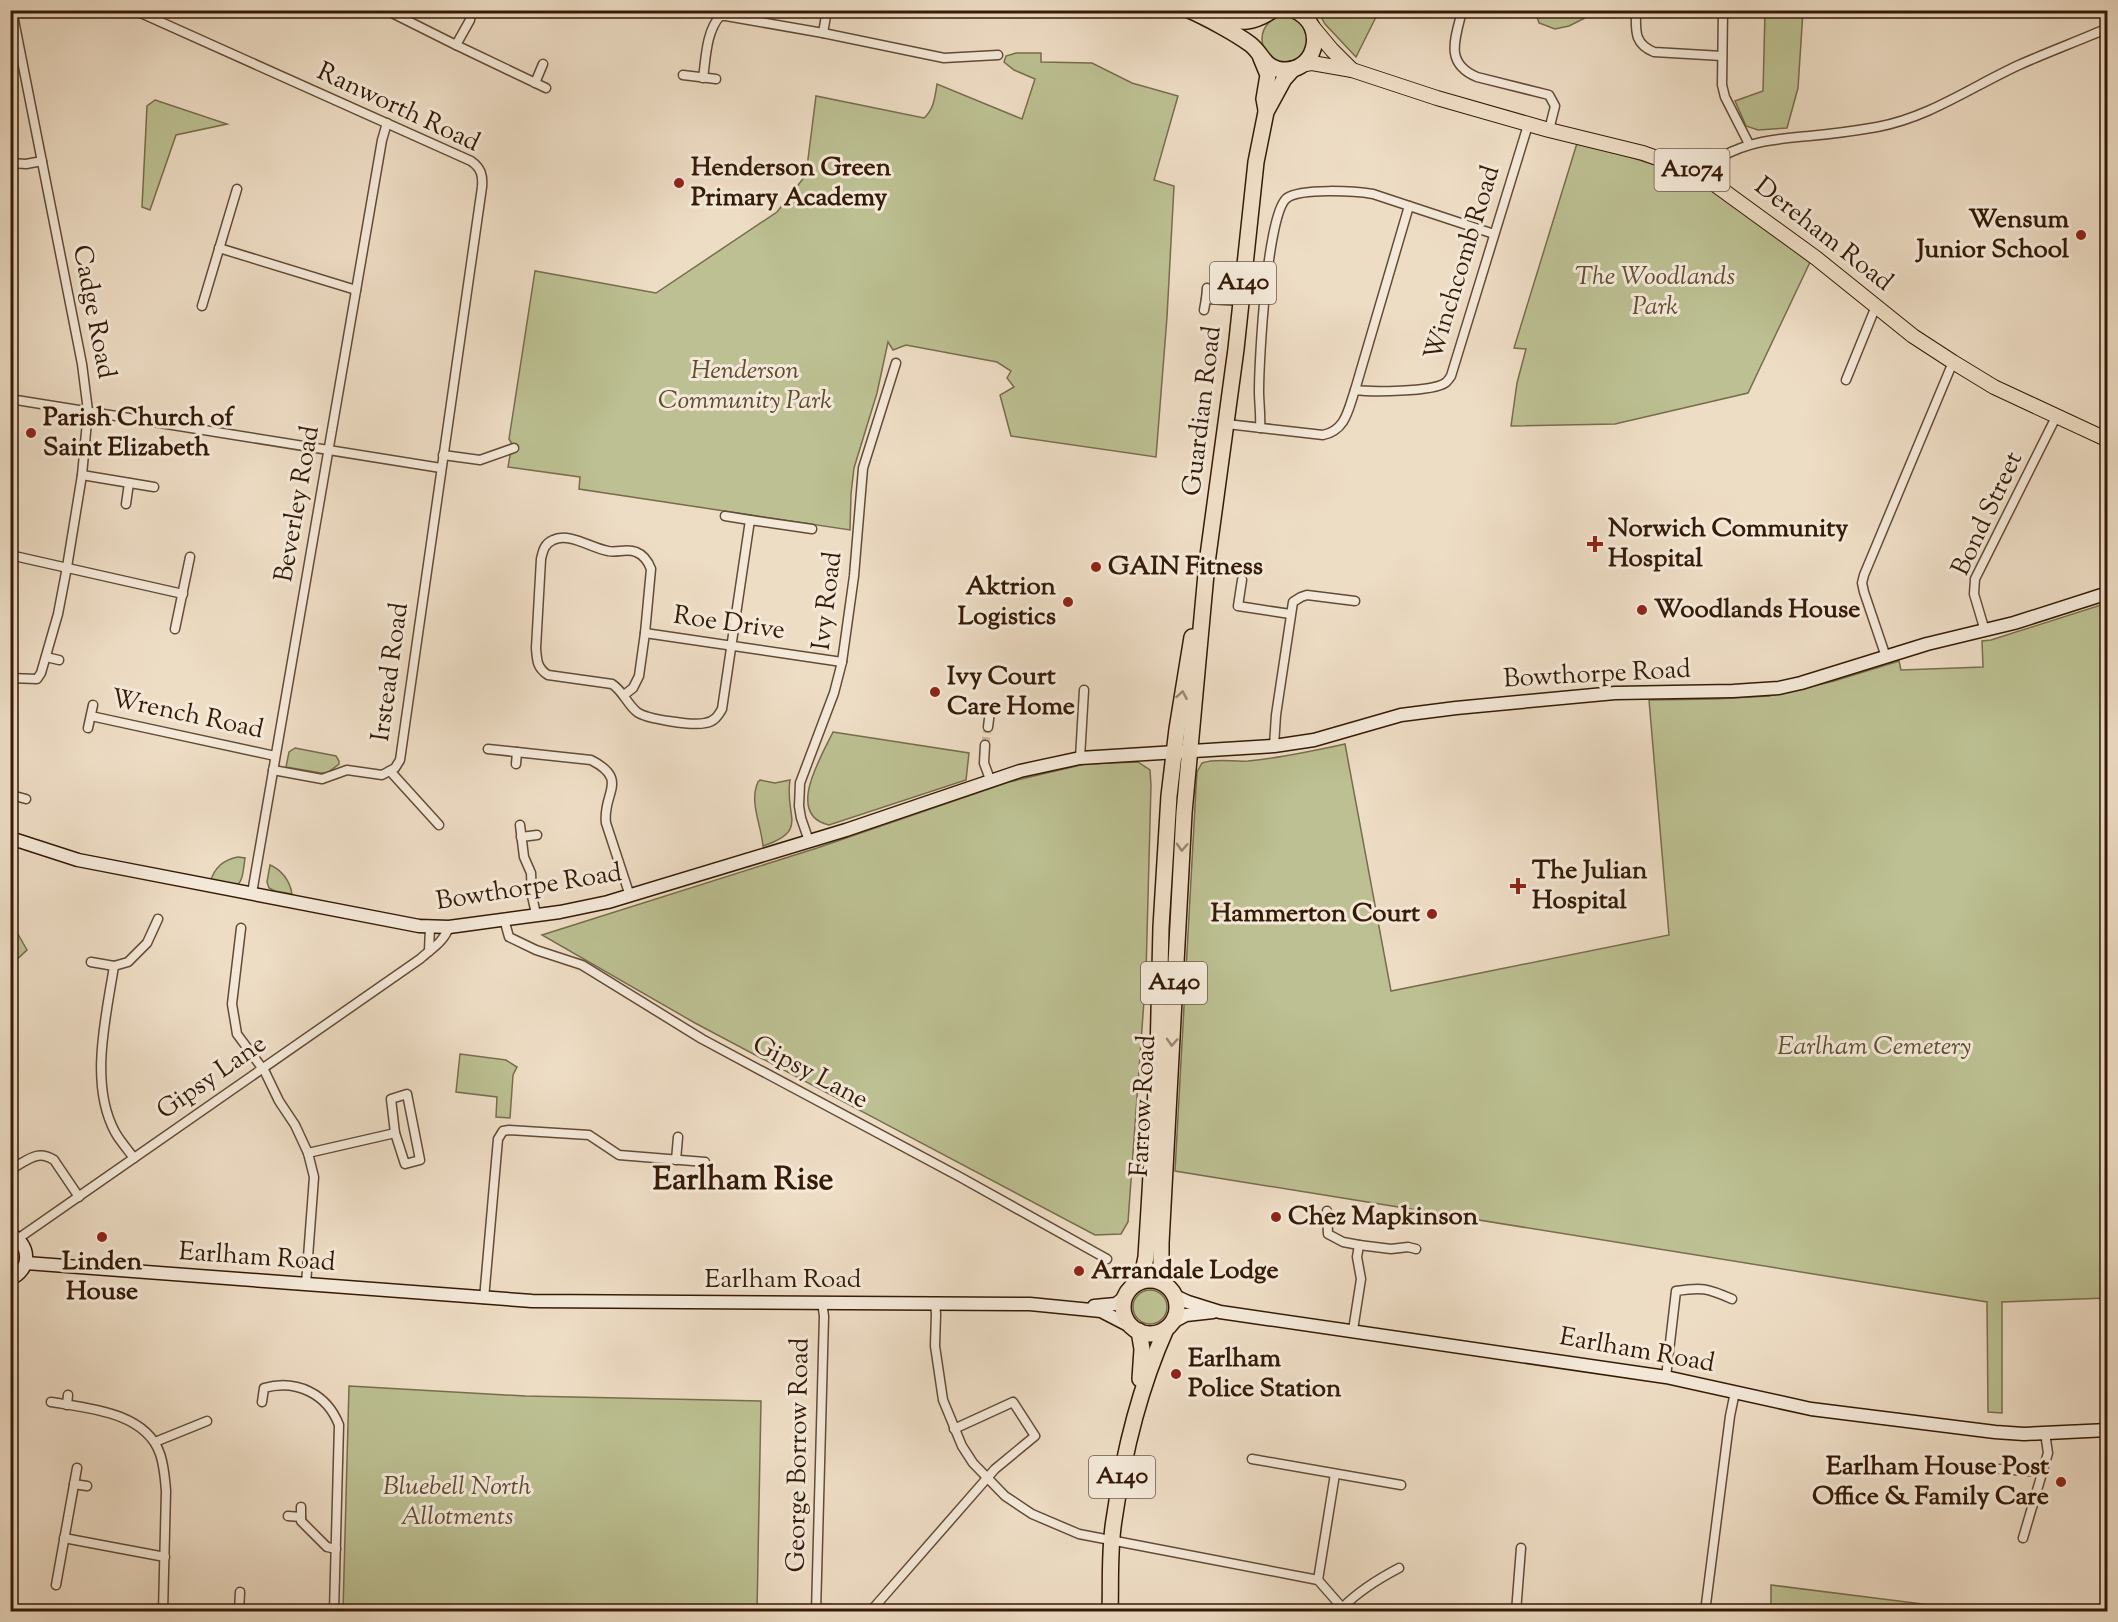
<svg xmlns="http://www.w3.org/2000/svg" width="2118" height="1622" font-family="'Sorts Mill Goudy',serif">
<rect width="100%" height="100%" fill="#eeddc5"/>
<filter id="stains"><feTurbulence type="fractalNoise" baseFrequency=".00333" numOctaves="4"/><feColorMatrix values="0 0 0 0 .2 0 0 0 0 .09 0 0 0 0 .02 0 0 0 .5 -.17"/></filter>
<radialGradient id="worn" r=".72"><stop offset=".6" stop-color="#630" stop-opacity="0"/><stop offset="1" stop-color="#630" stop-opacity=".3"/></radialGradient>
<g fill="#bcc092" stroke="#786d4c" stroke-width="1.5">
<polygon points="1318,11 1379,11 1356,57 1325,24"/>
<polygon points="1535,11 1535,10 1588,11 1587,17 1569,26 1555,29 1539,23"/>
<polygon points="1765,11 1803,11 1798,88 1787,128 1758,130 1746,126 1735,101 1763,91"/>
<circle cx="1285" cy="39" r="23"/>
<path d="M1016,53h25v9l51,1 40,20 46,13 -24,84 20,6 -7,131 -11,140 -145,-21 -11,-41 14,-8 -7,-9 4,-7 -14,-9 -91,-17 -13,5 -5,-8 -11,51 -23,75 -3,26 -1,36 -271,-41 1,-12 -72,-10 4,-23 -3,-5 26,-168 121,22 121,-81 29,-37 10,-79 108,22c10,-9 11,-21 13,-34l85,35 13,-40 -21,-9 -10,-8 2,-6z"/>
<polygon points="155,100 227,124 176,135 150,210 142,207 147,106"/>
<polygon points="1578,140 1664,168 1719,192 1812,258 1748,393 1615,424 1511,426 1517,383 1526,349 1514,348"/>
<path d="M2107,603v695l-105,4v111l-14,-1 -1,-110 -812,-131 21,-383 1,-16 5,-9c15,-5 31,-1 46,-2 33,-3 65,-10 97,-17l46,247 278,-56 -20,-235 65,-1 55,-3 65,-15 65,-20 2,9 82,-3 -1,-26 9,-1z"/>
<path d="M833,732l136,21 -3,27 -137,45c-44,-10 -8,-68 4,-93z"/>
<polygon points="295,748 336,756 339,761 339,764 327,773 321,773 286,767 289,752"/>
<polygon points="1138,762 1150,770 1151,785 1146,973 1128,1222 1121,1234 1095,1235 695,1023 542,935 817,848 1009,782 1085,764"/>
<path d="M760,780l15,3 15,-3c-6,37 20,50 -27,66 -2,-22 -14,-44 -5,-64z"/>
<path d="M238,857l7,1c-4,32 -4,30 -35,24 5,-15 13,-22 28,-25z"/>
<path d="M270,865c12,5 20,16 22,29l-17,-3 -6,-3 -2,-6z"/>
<polygon points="10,920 27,950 11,965 10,965"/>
<polygon points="460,1054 506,1060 517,1067 513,1075 510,1118 496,1117 497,1097 456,1092"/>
<circle cx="1150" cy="1307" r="17"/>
<polygon points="349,1386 525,1396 761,1401 757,1611 343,1611"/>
<polygon points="1771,1585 1963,1609 1962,1611 1771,1611"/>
</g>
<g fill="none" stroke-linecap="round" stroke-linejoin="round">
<polyline stroke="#c9b69f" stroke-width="8" stroke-dasharray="8 4" stroke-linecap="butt" points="985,745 988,727"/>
<g stroke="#634b36" stroke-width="11">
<g id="street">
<path d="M134,10l337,151c10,7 12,14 11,26l-82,573 -5,8 -13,7 -35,-5 -25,9 -49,-9"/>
<polyline points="386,10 456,45 470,20 472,10"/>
<path d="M1636,10c0,20 -3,33 18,42l68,4"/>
<polyline points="1723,10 1722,85 1725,97 1749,144"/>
<path d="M1461,15c-7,27 -15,49 16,62l72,18 6,11 -6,24"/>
<polyline points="823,33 827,10"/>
<polyline points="456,45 546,88"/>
<polyline points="683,75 716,79"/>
<path d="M703,78c3,-20 3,-46 17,-62h6l97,17 121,25 54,-3"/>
<polyline points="535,83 543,64"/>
<polyline points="10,163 26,164 42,161"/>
<path d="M1699,173c6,-7 14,-12 22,-16 29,-16 56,-18 88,-21 23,-2 45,-5 68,-9 53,-10 94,-40 142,-62 29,-13 59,-24 89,-37"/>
<polyline points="219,248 356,290"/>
<polyline points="1207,288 1206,299 1242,301"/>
<polyline points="202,306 237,189"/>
<polyline points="1204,310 1206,299"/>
<polyline points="1846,380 1876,306"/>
<polyline points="1355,390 1409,206"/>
<polyline points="10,399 441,468"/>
<path d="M1227,424l96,11c23,-5 25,-25 32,-45 16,2 77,2 90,-7 2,-1 4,-4 6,-7l77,-251"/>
<path d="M1260,428c1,-12 -1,-25 -1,-37 0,-30 8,-179 28,-193 14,-10 68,-7 86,-4l121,40"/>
<polyline points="443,455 480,460 514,448"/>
<polyline points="82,475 154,487"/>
<polyline points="126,504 129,483"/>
<polyline points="725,516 750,520"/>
<polyline points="10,555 183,594"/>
<polyline points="1242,580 1238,606 1290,614"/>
<polyline points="175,629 190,557"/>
<polyline points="1985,631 1974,594 1975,579 2056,417"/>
<polyline points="645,633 842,662"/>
<polyline points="46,657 59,660"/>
<polyline points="1886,657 1864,592 1862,583 1864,575 1953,362"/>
<polyline points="10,678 37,679 41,673 58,614 67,567 82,475 88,411 82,364 12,10"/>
<path d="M624,695l9,-7 6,-12 6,-43 6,-64c-3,-8 -7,-14 -15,-17 -9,-4 -19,1 -28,-1 -17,-3 -39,-19 -55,-11 -9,4 -10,11 -12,19l-5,89c1,13 1,20 12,27l64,9c11,7 15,20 25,28 9,7 56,14 68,11 9,-1 13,-7 17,-14l28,-189 62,9"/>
<polyline points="91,716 275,756"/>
<polyline points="988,727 990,711"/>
<polyline points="88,728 93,705"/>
<polyline points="985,745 984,763 991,782"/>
<polyline points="1274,746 1276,715 1293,602 1301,597 1307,595 1355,601"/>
<path d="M488,749l103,11c39,20 11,33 15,63l24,73"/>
<polyline points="1080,758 1084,690"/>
<polyline points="516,764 517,752"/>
<polyline points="390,771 439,825"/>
<polyline points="10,793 15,796 10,807"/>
<polyline points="15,796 26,799"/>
<polyline points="520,825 524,857 531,873 532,896 536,914"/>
<polyline points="521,837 537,835"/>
<polyline points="809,841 801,818 799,806 800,783 834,693 842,662 854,576 863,468 896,363"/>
<polyline points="252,893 382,140 387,123"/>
<polyline points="504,919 509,937 536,950 582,965 702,1039 960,1177 1107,1259"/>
<polyline points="241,928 232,1004 237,1034 265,1072 279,1101 295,1125 308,1153 314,1177 306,1284"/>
<polyline points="429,951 430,927"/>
<polyline points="91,962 114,966"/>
<polygon points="407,1094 420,1160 405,1164 395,1133 391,1099"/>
<polyline points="308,1153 395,1133"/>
<path d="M134,1158c-6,-8 -14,-17 -19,-26 -26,-48 -9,-115 -1,-166l14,-4 19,-19 11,-24"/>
<polyline points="676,1160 678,1137"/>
<path d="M15,1167c14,-8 23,-17 39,-7l25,37"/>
<polyline points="1327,1211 1328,1234 1343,1242 1359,1245"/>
<path d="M19,1238l401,-279c12,-11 23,-16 29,-32"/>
<polyline points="484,1299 498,1139 503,1131 509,1130 589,1135 619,1155 705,1162"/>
<polyline points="935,1303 936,1314 935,1346 943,1400 962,1446 973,1463 1005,1496 1032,1514 1079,1534 1318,1580 1346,1612"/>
<polyline points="1353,1330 1361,1279 1357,1257 1359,1245 1391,1249 1408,1247 1416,1249"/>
<path d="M1666,1377l10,-86c26,-4 31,-3 56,8"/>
<path d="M51,1402c36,6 95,10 109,52 4,11 5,24 6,37l-3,121"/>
<path d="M262,1402l2,-14c33,-9 63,6 75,37l-5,187"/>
<polyline points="67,1405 68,1395"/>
<polyline points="155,1442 207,1421"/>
<polyline points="1252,1459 1401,1485"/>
<polyline points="2000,1469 2042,1472"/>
<polyline points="74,1484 87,1486"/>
<polyline points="301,1507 301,1521 327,1547 336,1549"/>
<polyline points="288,1516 301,1517"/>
<polyline points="64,1538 165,1557"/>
<polyline points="2023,1538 2048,1453 2045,1433"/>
<polyline points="1318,1580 1335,1474"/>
<polyline points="56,1585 77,1468"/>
<path d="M1343,1607c17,-17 35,-28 56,-39"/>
<polyline points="816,1609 860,1610 863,1612"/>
<polyline points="239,1612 240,1592"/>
<polyline points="816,1612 824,1316 822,1302"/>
<polyline points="870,1612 995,1469 1035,1436 1013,1402 954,1429"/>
<polyline points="1516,1612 1521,1548"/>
<polyline points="1705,1612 1730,1416 1735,1392"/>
</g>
</g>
<g stroke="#351a06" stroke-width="15">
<g id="secondary">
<polyline points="10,838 78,860 419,926 449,927 560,912 608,902 846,830 1020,771 1080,758 1274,746 1314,740 1401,715 1456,708 1615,693 1733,691 1779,688 1801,683 1927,644 2014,623 2108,593"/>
<path d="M10,1234c21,10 22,36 0,45"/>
<polyline points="26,1263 532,1301 1030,1304 1101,1311 1132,1327"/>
<polyline points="1175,1296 1188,1302 1220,1312 1666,1377 1811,1409 1995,1432 2024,1434 2108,1430"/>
<polyline points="1094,1306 1116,1304 1126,1296"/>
<polyline points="1173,1322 1186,1315 1213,1312"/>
</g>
</g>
<g stroke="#351a06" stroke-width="16">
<g id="primary">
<polyline points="1312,26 1332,50 1352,70"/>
<polyline points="1302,65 1312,63 1352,70 1437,98 1549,130 1643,153 1699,173 1816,258 1913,336 1953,362 1994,387 2108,440"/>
</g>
</g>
<g stroke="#351a06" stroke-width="18">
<g id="highway">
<path d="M1189,10c18,8 46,23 61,34 11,8 13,21 27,25 38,9 53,-44 17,-59"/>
<path d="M1209,17c29,4 38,10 64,-7"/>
<polyline points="1261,58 1268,75 1264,99 1266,110"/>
<circle cx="1150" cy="1307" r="27"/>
<polyline points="1141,1281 1146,1257 1149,1209 1158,1056 1161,927 1169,796 1177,729 1192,637"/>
<polyline points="1165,1284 1161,1266 1161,1243 1184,813 1207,563 1236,349 1256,162 1266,112 1284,79 1293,69"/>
<polyline points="1139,1331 1142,1349 1140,1379"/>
<path d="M1110,1612c1,-31 -1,-62 4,-92 9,-63 26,-133 52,-191"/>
</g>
</g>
<use href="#street" stroke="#f4e9d9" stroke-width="8"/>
<use href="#secondary" stroke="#f4e9d9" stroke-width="12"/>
<use href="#primary" stroke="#eeddc5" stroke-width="14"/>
<use href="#highway" stroke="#eeddc5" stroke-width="15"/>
</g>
<defs><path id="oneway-chevron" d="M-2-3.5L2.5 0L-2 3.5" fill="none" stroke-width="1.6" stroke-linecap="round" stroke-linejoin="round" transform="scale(1.5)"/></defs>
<g stroke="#9b856f">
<use href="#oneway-chevron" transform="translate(1182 695) rotate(-80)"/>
<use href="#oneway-chevron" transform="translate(1182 847) rotate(93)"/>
<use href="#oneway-chevron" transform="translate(1172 1042) rotate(93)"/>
</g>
<g fill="#8f2418" stroke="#f4e9d9" stroke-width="2">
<circle cx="679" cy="183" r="6"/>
<circle cx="2081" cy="235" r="6"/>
<circle cx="31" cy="433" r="6"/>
<path d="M1592 535h6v6h6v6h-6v6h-6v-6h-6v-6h6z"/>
<circle cx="1096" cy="567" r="6"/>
<circle cx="1068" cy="602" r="6"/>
<circle cx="1642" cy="610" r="6"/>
<circle cx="935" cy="692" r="6"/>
<path d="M1515 877h6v6h6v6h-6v6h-6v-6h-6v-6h6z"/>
<circle cx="1432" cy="914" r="6"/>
<circle cx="1276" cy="1217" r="6"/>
<circle cx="102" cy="1237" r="6"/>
<circle cx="1079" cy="1271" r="6"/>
<circle cx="1176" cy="1374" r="6"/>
<circle cx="2061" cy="1482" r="6"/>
</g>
<g text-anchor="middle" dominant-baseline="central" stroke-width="6" stroke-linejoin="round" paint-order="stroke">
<g fill="#f4e9d9" stroke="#6e5845" stroke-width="1.5">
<rect x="1654.5" y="149" width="75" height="42" rx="4.5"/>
<rect x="1210" y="262" width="66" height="42" rx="4.5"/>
<rect x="1141" y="962" width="66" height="42" rx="4.5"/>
<rect x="1089" y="1456" width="66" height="42" rx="4.5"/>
</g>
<g font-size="24" font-weight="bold" fill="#351a06">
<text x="1692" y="170">A1074</text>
<text x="1243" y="283">A140</text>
<text x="1174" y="983">A140</text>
<text x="1122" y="1477">A140</text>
</g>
<g font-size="26" fill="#351a06" stroke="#f4e9d9">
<text transform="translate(398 108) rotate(25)">Ranworth Road</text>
<text transform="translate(1823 235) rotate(38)">Dereham Road</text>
<text transform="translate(1463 263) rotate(-73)">Winchcomb Road</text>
<text transform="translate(93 312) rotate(79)">Cadge Road</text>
<text transform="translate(1203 411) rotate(-83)">Guardian Road</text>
<text transform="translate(298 504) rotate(-80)">Beverley Road</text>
<text transform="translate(1988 514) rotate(-65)">Bond Street</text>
<text transform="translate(828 601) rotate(-83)">Ivy Road</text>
<text transform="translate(729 624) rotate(8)">Roe Drive</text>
<text transform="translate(391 672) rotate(-82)">Irstead Road</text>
<text transform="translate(1597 675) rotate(-3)">Bowthorpe Road</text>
<text transform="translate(187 715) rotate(12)">Wrench Road</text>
<text transform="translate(529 888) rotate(-9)">Bowthorpe Road</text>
<text transform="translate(810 1073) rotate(28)">Gipsy Lane</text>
<text transform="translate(212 1078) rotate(-35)">Gipsy Lane</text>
<text transform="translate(1144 1106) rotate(-87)">Farrow Road</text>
<text transform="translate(257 1258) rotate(4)">Earlham Road</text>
<text x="783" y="1280">Earlham Road</text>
<text transform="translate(1637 1351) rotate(10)">Earlham Road</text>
<text transform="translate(799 1455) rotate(-89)">George Borrow Road</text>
</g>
<g font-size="26" font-weight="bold" fill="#351a06" stroke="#f4e9d9" text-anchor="start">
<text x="691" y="168">Henderson Green<tspan x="691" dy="30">Primary Academy</tspan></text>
<text x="2069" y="220" text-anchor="end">Wensum<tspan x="2069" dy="30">Junior School</tspan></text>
<text x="43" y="418">Parish Church of<tspan x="43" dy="30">Saint Elizabeth</tspan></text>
<text x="1608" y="529">Norwich Community<tspan x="1608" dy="30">Hospital</tspan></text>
<text x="1108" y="567">GAIN Fitness</text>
<text x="1056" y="587" text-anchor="end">Aktrion<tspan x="1056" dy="30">Logistics</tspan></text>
<text x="1654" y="610">Woodlands House</text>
<text x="947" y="677">Ivy Court<tspan x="947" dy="30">Care Home</tspan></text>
<text x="1532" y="871">The Julian<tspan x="1532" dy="30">Hospital</tspan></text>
<text x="1420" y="914" text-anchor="end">Hammerton Court</text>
<text x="1288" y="1217">Chez Mapkinson</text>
<text x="102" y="1262" text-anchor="middle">Linden<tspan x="102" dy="30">House</tspan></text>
<text x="1091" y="1271">Arrandale Lodge</text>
<text x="1188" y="1359">Earlham<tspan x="1188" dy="30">Police Station</tspan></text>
<text x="2049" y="1467" text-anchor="end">Earlham House Post<tspan x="2049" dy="30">Office &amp; Family Care</tspan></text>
</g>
<g font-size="26" font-style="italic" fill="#5e4c30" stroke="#f4e9d9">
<text x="1655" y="277">The Woodlands<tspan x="1655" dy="30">Park</tspan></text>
<text x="745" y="371">Henderson<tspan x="745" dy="30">Community Park</tspan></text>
<text x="1874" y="1047">Earlham Cemetery</text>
<text x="457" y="1487">Bluebell North<tspan x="457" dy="30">Allotments</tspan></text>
</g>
<g font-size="32" font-weight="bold" fill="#351a06" stroke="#f4e9d9">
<text x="743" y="1181">Earlham Rise</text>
</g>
</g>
<rect width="2118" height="1622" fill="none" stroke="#eeddc5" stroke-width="36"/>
<rect x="12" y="12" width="2094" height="1598" fill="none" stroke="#351a06" stroke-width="3"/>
<rect x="18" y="18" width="2082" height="1586" fill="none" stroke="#351a06" stroke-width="1.5"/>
<rect width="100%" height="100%" filter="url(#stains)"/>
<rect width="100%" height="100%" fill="url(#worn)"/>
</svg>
